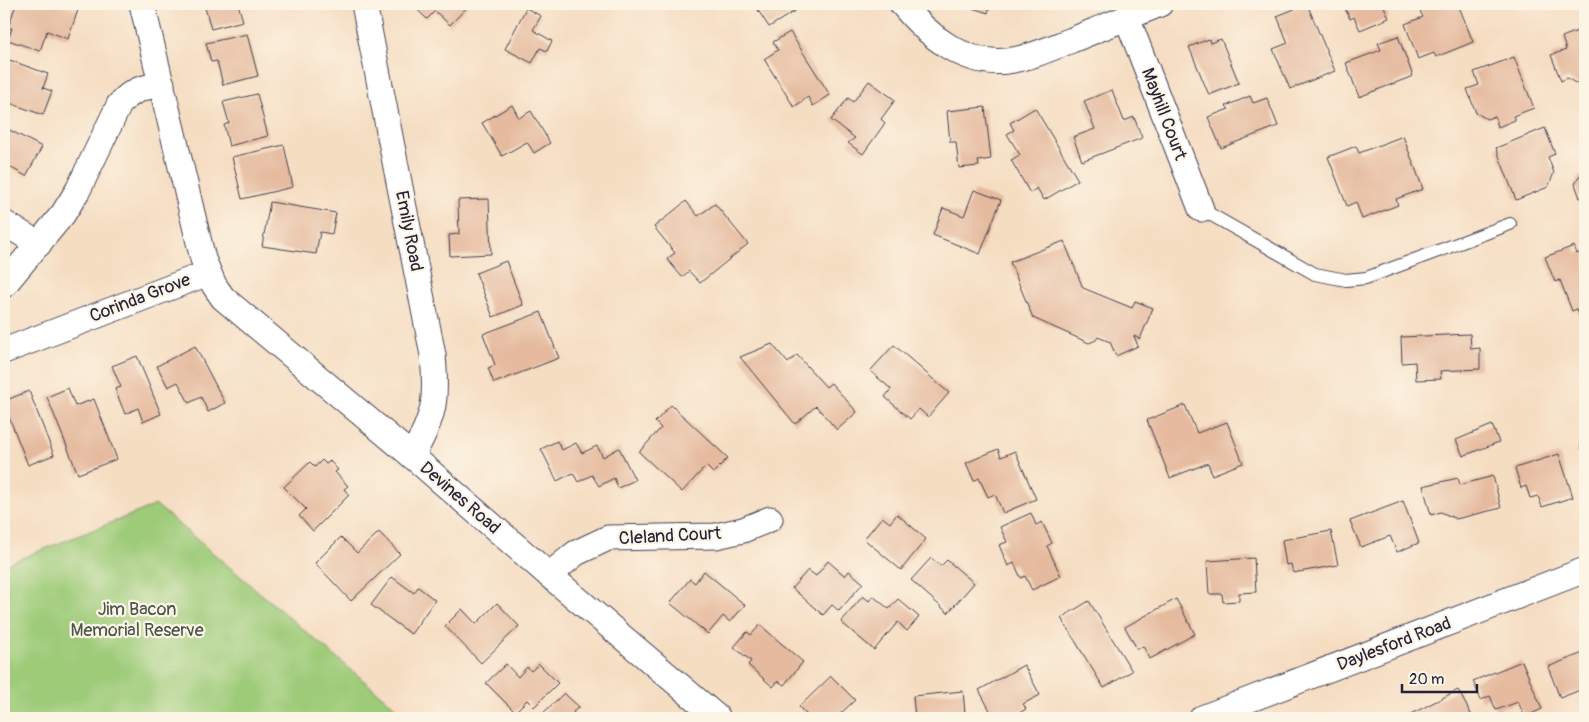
<svg xmlns="http://www.w3.org/2000/svg" width="1589" height="722" font-family="Pangolin,sans-serif">
<rect width="100%" height="100%" fill="#fcf5e5"/>
<filter id="ink" filterUnits="userSpaceOnUse"><feTurbulence type="fractalNoise" baseFrequency=".02" numOctaves="2"/><feDisplacementMap in="SourceGraphic" scale="10" xChannelSelector="R" yChannelSelector="G"/><feConvolveMatrix kernelMatrix="1 2 1 2 8 2 1 2 1" color-interpolation-filters="sRGB"/></filter>
<filter id="wash" filterUnits="userSpaceOnUse"><feTurbulence type="fractalNoise" baseFrequency=".0096" numOctaves="4" result="noise"/><feDisplacementMap in="SourceGraphic" scale="20" xChannelSelector="R" yChannelSelector="G"/><feGaussianBlur stdDeviation="1.12" result="paint"/><feColorMatrix in="noise" values="0 0 0 0 0 0 0 0 0 0 0 0 0 0 0 0 0 1.4 0 .05"/><feComposite in="paint" operator="in"/></filter>
<g filter="url(#wash)">
<rect width="100%" height="100%" fill="#f5ddc2"/>
<polygon fill="#9dcb78" stroke="#60765a" points="156,505 408,718 4,718 4,565"/>
<g id="blocks">
<g fill="#e5ba9e">
<polygon points="16,4 59,4 78,10 68,39 47,31 40,51 8,40 12,28 8,28"/>
<polygon points="204,4 238,4 243,21 211,29"/>
<polygon points="411,4 470,4 450,25 435,11 427,19"/>
<polygon points="754,4 806,4 769,27"/>
<polygon points="966,4 991,4 988,13 966,6"/>
<polygon points="1307,4 1335,71 1290,89 1273,49 1288,43 1277,16"/>
<polygon points="1343,4 1383,4 1389,18 1360,30 1354,17 1350,19"/>
<polygon points="1427,4 1458,4 1473,42 1436,57 1434,53 1418,59 1405,24 1423,17 1419,9"/>
<polygon points="526,8 541,16 533,30 552,41 547,51 540,48 532,63 505,49"/>
<polygon points="1585,28 1585,86 1583,87 1581,82 1577,84 1567,78 1561,81 1551,55 1566,50 1562,37"/>
<polygon points="790,32 830,95 813,106 808,97 794,107 764,59 778,50 773,42"/>
<polygon points="247,34 258,76 223,85 217,61 211,62 206,43"/>
<polygon points="1398,36 1413,76 1359,97 1346,63 1381,50 1378,43"/>
<polygon points="1209,39 1210,43 1221,39 1239,83 1209,95 1189,47"/>
<polygon points="1514,57 1534,108 1513,116 1515,120 1498,127 1495,116 1487,119 1476,113 1467,89 1479,85 1474,72"/>
<polygon points="4,58 48,74 43,88 52,91 43,115 4,101"/>
<polygon points="869,81 895,100 881,119 885,123 863,154 848,143 855,138 831,120 848,98 853,102"/>
<polygon points="1112,90 1124,121 1134,117 1142,138 1082,161 1073,137 1095,129 1084,101"/>
<polygon points="257,94 268,136 229,146 224,125 229,123 223,102"/>
<polygon points="1250,96 1253,103 1267,98 1278,126 1221,148 1208,117 1229,109 1226,106"/>
<polygon points="512,105 519,118 531,111 550,143 534,153 527,142 502,156 482,123"/>
<polygon points="985,107 991,159 978,161 979,166 959,168 956,142 950,142 947,111"/>
<polygon points="1035,108 1078,180 1044,200 1037,188 1030,193 1011,160 1020,155 1007,134 1014,130 1010,123"/>
<polygon points="4,127 42,147 26,176 4,164"/>
<polygon points="1545,128 1555,154 1548,157 1554,173 1548,187 1516,200 1496,148"/>
<polygon points="1403,136 1423,189 1396,199 1398,205 1362,219 1356,202 1347,206 1328,157 1356,146 1359,153"/>
<polygon points="284,145 293,187 242,199 232,157"/>
<polygon points="1585,164 1585,196 1580,198 1575,184 1579,176 1584,174 1581,166"/>
<polygon points="974,190 1001,200 980,254 933,235 943,208 964,216"/>
<polygon points="489,199 491,254 450,256 449,235 459,234 458,200"/>
<polygon points="686,201 698,216 715,204 748,244 700,283 689,271 682,277 667,259 675,253 654,227"/>
<polygon points="270,202 336,213 332,234 320,232 316,254 262,246"/>
<polygon points="1064,241 1083,288 1132,308 1135,301 1153,308 1140,339 1134,336 1138,346 1116,356 1110,342 1098,337 1096,340 1089,343 1033,318 1010,262"/>
<polygon points="1574,246 1577,254 1585,250 1585,324 1583,325 1577,309 1572,311 1560,280 1555,282 1545,257"/>
<polygon points="506,261 523,305 493,317 476,273"/>
<polygon points="541,312 559,358 494,383 488,368 495,365 483,334"/>
<polygon points="1470,334 1471,349 1480,348 1480,369 1440,371 1441,379 1416,380 1415,362 1402,363 1401,337"/>
<polygon points="772,344 788,363 797,355 826,387 831,383 857,412 837,430 816,406 795,424 740,357"/>
<polygon points="894,345 949,393 928,417 919,409 910,419 885,397 891,389 870,371"/>
<polygon points="195,346 225,403 208,412 201,397 189,403 178,382 168,387 157,366"/>
<polygon points="137,356 161,414 143,422 138,408 125,414 115,389 121,387 112,366"/>
<polygon points="68,388 75,406 94,399 117,459 78,474 47,397"/>
<polygon points="29,391 54,455 28,465 9,417 4,419 4,401"/>
<polygon points="671,405 728,458 713,473 706,466 682,492 639,452 661,428 655,422"/>
<polygon points="1185,405 1197,433 1227,422 1243,463 1212,475 1208,463 1170,478 1147,420"/>
<rect x="1581" y="416" width="4" height="32"/>
<polygon points="1492,425 1499,442 1463,456 1456,440"/>
<polygon points="557,441 562,450 576,443 582,453 597,446 603,457 619,448 635,480 618,488 614,478 599,486 592,475 578,482 573,473 557,481 541,449"/>
<polygon points="998,449 1001,457 1015,451 1036,499 1003,513 995,494 988,497 979,478 974,481 966,463"/>
<polygon points="1559,454 1573,497 1542,507 1538,496 1530,498 1526,486 1521,488 1515,468"/>
<polygon points="322,460 326,464 330,461 338,470 335,472 348,486 344,489 349,495 313,531 299,516 306,509 284,487 310,462 315,467"/>
<polygon points="1493,476 1501,508 1456,519 1441,512 1431,515 1423,486 1458,478 1460,485"/>
<polygon points="1403,501 1419,543 1397,552 1390,536 1361,547 1350,521"/>
<polygon points="1031,513 1036,525 1042,522 1052,543 1047,546 1061,576 1032,590 1025,576 1021,578 1014,563 1008,566 999,545 1007,542 1000,527"/>
<polygon points="897,514 926,539 901,570 864,539 882,517 890,523"/>
<polygon points="1331,531 1338,565 1293,573 1291,564 1286,565 1282,540"/>
<polygon points="379,532 400,554 351,601 315,563 341,537 357,553"/>
<polygon points="931,558 941,566 947,560 974,583 948,613 911,580"/>
<polygon points="1254,558 1256,592 1239,593 1239,601 1223,602 1222,594 1209,594 1207,561"/>
<polygon points="828,561 845,576 849,571 863,583 839,611 832,605 823,615 792,588 808,570 816,576"/>
<polygon points="704,571 745,605 730,622 723,616 708,634 670,603 690,579 695,583"/>
<polygon points="392,577 414,593 418,587 435,600 411,634 371,605"/>
<polygon points="863,596 869,601 873,596 889,609 898,599 919,617 907,631 898,622 874,650 841,622"/>
<polygon points="1176,599 1195,634 1150,659 1143,646 1137,649 1125,627"/>
<polygon points="1089,601 1132,671 1104,688 1061,618"/>
<polygon points="497,603 519,626 481,663 445,626 462,609 476,624"/>
<polygon points="760,625 803,662 784,685 778,681 773,687 748,665 751,661 734,647 747,632 751,635"/>
<polygon points="1585,652 1585,688 1560,698 1548,667"/>
<polygon points="1522,661 1542,709 1525,717 1518,702 1496,710 1490,696 1481,700 1473,681"/>
<polygon points="506,664 518,677 527,667 531,671 539,664 558,683 534,707 527,700 515,712 486,683"/>
<polygon points="1024,665 1040,695 1023,704 1026,709 1014,716 1015,718 994,718 979,690"/>
<polygon points="831,676 855,700 836,718 810,718 799,707"/>
<polygon points="1458,690 1473,718 1413,718 1411,714"/>
<polygon points="963,691 965,713 960,714 960,718 915,718 913,696"/>
<polygon points="564,693 579,707 573,712 579,718 538,718"/>
</g>
</g>
</g>
<g filter="url(#ink)">
<use href="#blocks" fill-opacity="0" stroke="#423e4f" stroke-width="1"/>
<g fill="none" stroke-linecap="round" stroke-linejoin="round">
<g stroke="#423e4f" stroke-width="14">
<polyline id="lane" points="1201,209 1315,274 1346,280 1366,278 1510,224"/>
</g>
<g stroke="#423e4f" stroke-width="27">
<g id="street">
<polyline points="142,4 203,259 214,285 223,298 412,456 549,575 718,718"/>
<path d="M364,4l69,351c4,46 2,60 -21,101"/>
<path d="M902,4c25,31 62,62 105,57 23,-3 44,-13 65,-21 30,-12 59,-24 88,-36"/>
<polyline points="1127,18 1201,209"/>
<polyline points="4,223 39,244"/>
<path d="M4,285l59,-71 15,-24 41,-85c12,-15 25,-18 43,-21"/>
<polyline points="4,351 208,273"/>
<polyline points="549,575 576,553 608,538 716,536 743,530 770,519"/>
<polyline points="1202,718 1585,570"/>
</g>
</g>
<use href="#lane" stroke="#fff" stroke-width="12"/>
<use href="#street" stroke="#fff" stroke-width="25"/>
</g>
</g>
<g text-anchor="middle" dominant-baseline="central" stroke-width="4.5" stroke-linejoin="round" paint-order="stroke">
<g font-size="18" fill="#22223b" stroke="#fcf5e5">
<text transform="translate(1164 114) rotate(69)">Mayhill Court</text>
<text transform="translate(409 231) rotate(79)">Emily Road</text>
<text transform="translate(140 298) rotate(-21)">Corinda Grove</text>
<text transform="translate(460 498) rotate(41)">Devines Road</text>
<text transform="translate(670 536) rotate(-3)">Cleland Court</text>
<text transform="translate(1394 644) rotate(-21)">Daylesford Road</text>
</g>
<g font-size="18" fill="#47554d" stroke="#fcf5e5">
<text x="137" y="609">Jim Bacon<tspan x="137" dy="21">Memorial Reserve</tspan></text>
</g>
</g>
<rect width="1589" height="722" fill="none" stroke="#fcf5e5" stroke-width="20"/>
<path d="M1402 684v8h75v-8" fill="none" stroke="#22223b" stroke-width="2.5"/>
<text x="1409" y="684" font-size="15" fill="#22223b" stroke="#fcf5e5" stroke-width="4" paint-order="stroke">20 m</text>
</svg>
